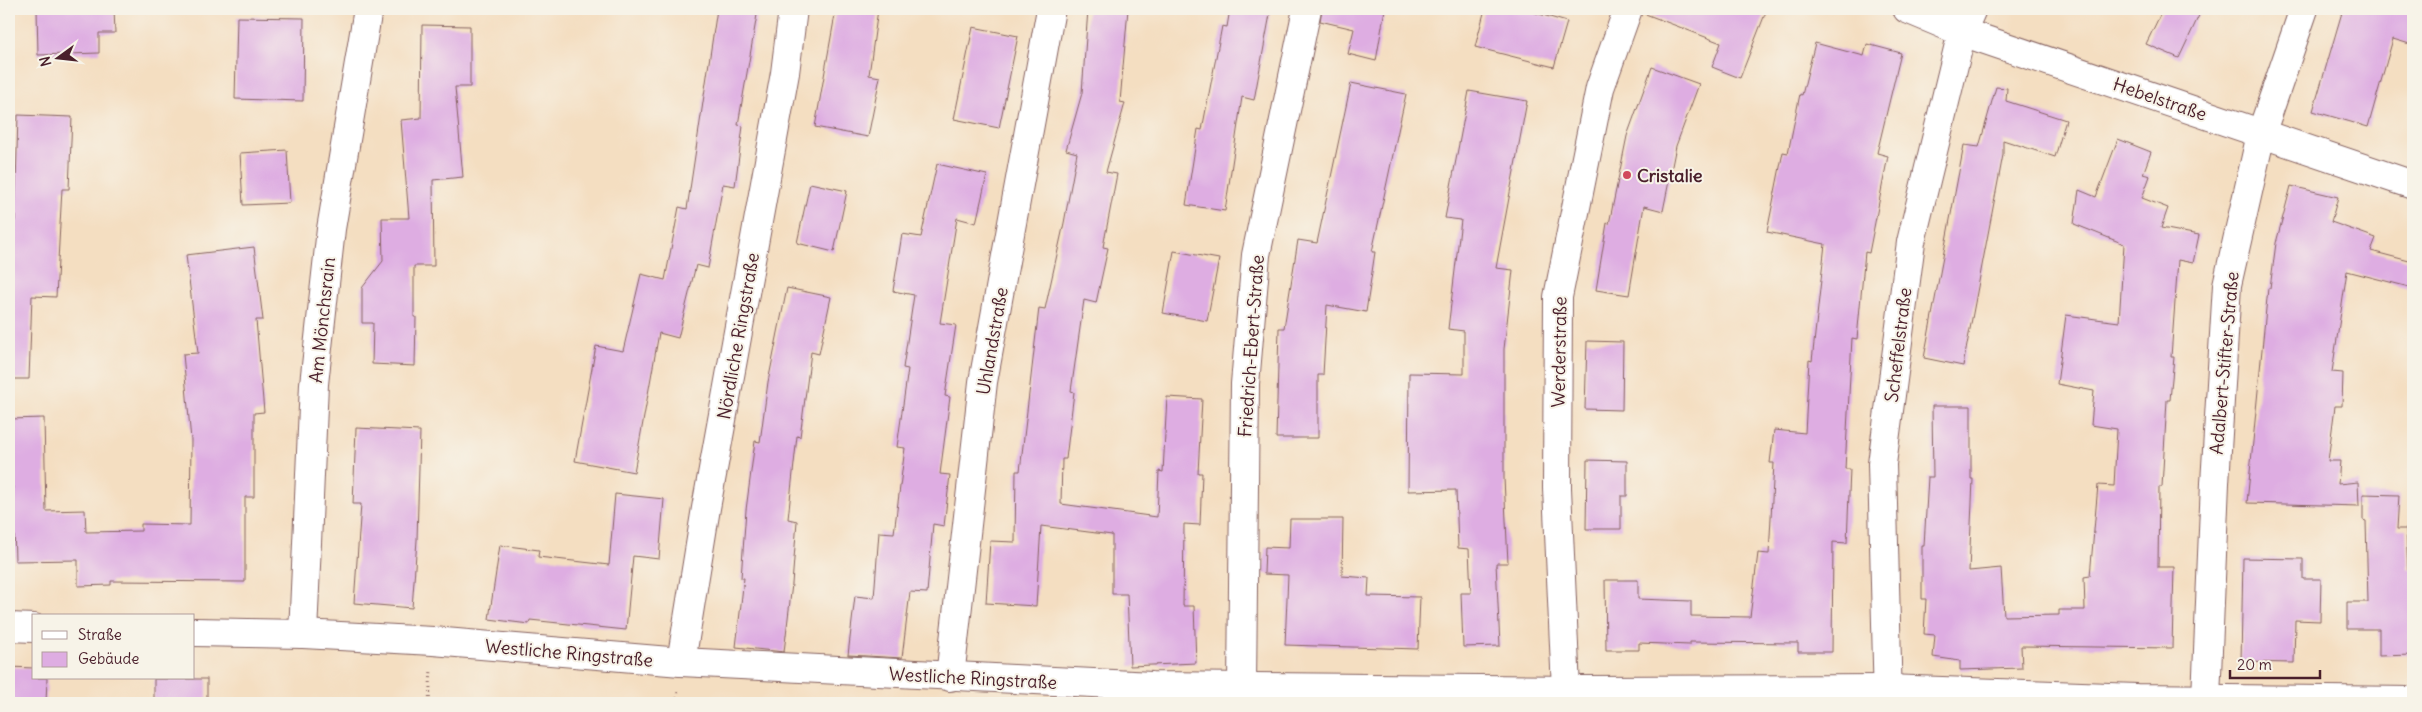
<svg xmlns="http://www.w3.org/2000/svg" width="2422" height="712" font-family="Delius,sans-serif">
<rect width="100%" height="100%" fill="#f7f3e8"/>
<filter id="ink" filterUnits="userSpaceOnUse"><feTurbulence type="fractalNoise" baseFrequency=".02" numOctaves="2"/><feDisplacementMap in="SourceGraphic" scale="10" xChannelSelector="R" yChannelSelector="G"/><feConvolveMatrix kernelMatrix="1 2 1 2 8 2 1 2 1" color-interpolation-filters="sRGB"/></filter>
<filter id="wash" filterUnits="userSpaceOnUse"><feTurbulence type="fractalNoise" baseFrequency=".0096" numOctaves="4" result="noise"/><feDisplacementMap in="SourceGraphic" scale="20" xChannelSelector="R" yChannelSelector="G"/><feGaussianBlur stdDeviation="1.12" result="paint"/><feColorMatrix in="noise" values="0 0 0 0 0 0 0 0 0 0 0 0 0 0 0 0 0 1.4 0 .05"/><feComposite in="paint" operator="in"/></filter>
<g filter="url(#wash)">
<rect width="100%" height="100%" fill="#f4dec1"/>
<g id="blocks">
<g fill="#deade2">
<polygon points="37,9 114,9 115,33 99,33 99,53 38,55"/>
<polygon points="717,9 758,9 738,125 743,126 735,186 723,184 708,268 696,265 678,338 659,333 634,472 575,461 596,346 623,351 641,274 665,280 679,207 687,209"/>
<polygon points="836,9 878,9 869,75 880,77 868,137 815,127"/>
<polygon points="1088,9 1128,9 1120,102 1125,103 1106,172 1117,174 1103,247 1108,248 1096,303 1084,300 1071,391 1074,392 1066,459 1062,459 1061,504 1157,517 1159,471 1163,472 1167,397 1202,399 1198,473 1202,473 1200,525 1184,524 1183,606 1194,606 1196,663 1130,666 1127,594 1112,594 1112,535 1041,526 1036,606 986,603 990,541 1015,542 1016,471 1020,471 1039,308 1045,309 1064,223 1077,153 1066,150 1082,93"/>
<polygon points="1230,9 1271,9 1254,100 1242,97 1225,211 1186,205 1198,129 1202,130 1222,26 1227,27"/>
<polygon points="1322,9 1385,9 1376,61 1348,54 1354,29 1320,21"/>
<polygon points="1485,9 1522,9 1567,22 1554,67 1475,47"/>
<polygon points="1643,9 1767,9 1740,78 1712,67 1721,43 1643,13"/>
<polygon points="2163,9 2202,9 2179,58 2146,44"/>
<polygon points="2343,9 2413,9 2413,45 2393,39 2368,127 2313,111"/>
<polygon points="237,17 304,18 303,101 235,99"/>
<polygon points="422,25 470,26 470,87 455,87 463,177 433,180 434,266 414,266 414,317 416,317 415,366 372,364 373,323 362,323 362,288 383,261 382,218 409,218 401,120 421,118"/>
<polygon points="973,27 1018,36 999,128 954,119"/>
<polygon points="1815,43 1864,56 1867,44 1901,53 1877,153 1888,156 1869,253 1865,252 1857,339 1852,338 1845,469 1850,469 1847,543 1833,542 1832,652 1798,652 1798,643 1690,642 1690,645 1639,643 1639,650 1606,650 1605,580 1638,580 1638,599 1691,601 1691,616 1750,617 1758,553 1769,554 1774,463 1770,463 1774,430 1805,433 1809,360 1812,361 1825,244 1767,232 1783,152 1788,153 1800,94 1802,95"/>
<polygon points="1652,67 1699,84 1676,146 1663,211 1644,206 1629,295 1596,290 1607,223 1609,224 1627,136"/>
<polygon points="1351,83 1406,94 1372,252 1375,252 1366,312 1327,305 1323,375 1318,375 1318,438 1276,438 1279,328 1284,328 1298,240 1317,243"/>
<polygon points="1996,87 2007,88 2006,101 2066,120 2055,157 2003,140 2003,155 1963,366 1924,358 1964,145 1979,147"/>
<polygon points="1469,91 1527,101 1496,268 1513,270 1504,349 1504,478 1508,563 1496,563 1500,646 1463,647 1461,593 1471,593 1469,549 1458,548 1456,490 1408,491 1409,373 1464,374 1464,331 1448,329 1461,220 1445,218"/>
<polygon points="18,115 72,117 69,189 62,189 56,297 32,296 29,379 9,379 9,278 12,221 15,221"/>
<polygon points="2118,139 2151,152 2143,174 2150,176 2142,198 2168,208 2161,228 2199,235 2193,263 2178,260 2171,357 2174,357 2170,400 2167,400 2162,487 2159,487 2158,567 2174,567 2172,648 2021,646 2022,668 1960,670 1960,661 1933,657 1935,635 1924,634 1926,599 1922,599 1922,546 1924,546 1928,477 1933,477 1932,406 1971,406 1971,479 1973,479 1969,571 2001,568 2004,616 2059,615 2059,610 2085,610 2084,577 2090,576 2098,485 2114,486 2117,429 2091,425 2094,391 2057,384 2066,315 2119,322 2124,244 2074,224 2079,190 2096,197"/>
<polygon points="287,150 290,203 243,205 240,153"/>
<polygon points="937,164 987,175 976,223 957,218 940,323 956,325 945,396 950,397 940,474 950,475 944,526 933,524 927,593 910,592 902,658 848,655 855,596 874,598 879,532 894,533 905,448 897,447 908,369 903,368 914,295 893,291 902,234 921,237"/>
<polygon points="810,183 847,191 834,252 797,243"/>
<polygon points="2291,186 2338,197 2331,222 2376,238 2371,251 2413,262 2413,288 2347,271 2332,372 2343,373 2342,406 2335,406 2328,461 2340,461 2338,484 2358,482 2359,506 2247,503 2268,288 2270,288 2276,243"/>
<polygon points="254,247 263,320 256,320 264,412 254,413 254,497 245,497 245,582 111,581 111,585 78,586 78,560 15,561 13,487 9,488 9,419 44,418 46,511 85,510 86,532 141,531 141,524 190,525 191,440 183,354 198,353 186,255"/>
<polygon points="1174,251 1219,259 1207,321 1163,313"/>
<polygon points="787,288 831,297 819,354 811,352 800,437 797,436 788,519 797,521 792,584 784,652 736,647 744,578 741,578 746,510 755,441 760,442 768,382"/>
<polygon points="1587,341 1623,342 1622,410 1585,409"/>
<polygon points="356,428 420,431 417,540 412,608 354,603 361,504 353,504"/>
<polygon points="1587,460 1627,461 1627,496 1621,496 1621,529 1586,529"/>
<polygon points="615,494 664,499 659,559 633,556 626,630 530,620 529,624 489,619 500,545 539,550 538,557 609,565"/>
<polygon points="2363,494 2399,495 2397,529 2406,529 2408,570 2413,568 2413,655 2379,656 2379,629 2347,629 2347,602 2368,602 2366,521 2363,520"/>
<polygon points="1290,519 1343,519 1342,576 1369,578 1368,596 1420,597 1418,649 1285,645 1288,575 1264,574 1265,547 1289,548"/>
<polygon points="2243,558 2303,559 2303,579 2321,579 2320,621 2295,620 2294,663 2241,662"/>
<polygon points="9,667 34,668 34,678 47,678 46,703 9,703"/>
<rect x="154" y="679" width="53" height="24"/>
</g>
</g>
</g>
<g filter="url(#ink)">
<use href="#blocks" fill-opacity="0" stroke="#866260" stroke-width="1"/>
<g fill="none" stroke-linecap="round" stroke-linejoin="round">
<g stroke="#866260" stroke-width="30">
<g id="street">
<polyline points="1907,9 1962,32 2413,185"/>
<polyline points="9,627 34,628"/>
<polyline points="194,632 303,634 433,641 681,662 1152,686 1585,690 1886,689 2137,698 2413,701"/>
<polyline points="303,634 314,384 331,229 368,9"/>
<polyline points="681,662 706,508 785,73 793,9"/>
<polyline points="950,677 983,382 1051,9"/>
<polyline points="1242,688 1245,384 1256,255 1307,9"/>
<polyline points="2206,698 2215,483 2227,285 2261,134 2304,9"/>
<polyline points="1568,703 1566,690 1557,488 1558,297 1600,88 1628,9"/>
<polyline points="1888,703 1882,464 1911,242 1962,32 1972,9"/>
</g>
</g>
<g stroke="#866260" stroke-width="3" stroke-dasharray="1 4" stroke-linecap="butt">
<polyline points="429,703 431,669"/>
<polyline points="677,703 678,691"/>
</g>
<use href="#street" stroke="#fff" stroke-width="28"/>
</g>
</g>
<circle fill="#d1495b" stroke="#f7f3e8" stroke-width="2" cx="1627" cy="175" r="5"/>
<g text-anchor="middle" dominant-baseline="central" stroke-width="4" stroke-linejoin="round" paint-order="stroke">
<g font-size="18" fill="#4a1f2b" stroke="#f7f3e8">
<text transform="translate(2160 99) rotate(19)">Hebelstraße</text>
<text transform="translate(322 320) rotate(-84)">Am Mönchsrain</text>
<text transform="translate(738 336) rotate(-80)">Nördliche Ringstraße</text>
<text transform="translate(992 341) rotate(-80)">Uhlandstraße</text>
<text transform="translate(1898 345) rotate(-83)">Scheffelstraße</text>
<text transform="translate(1251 346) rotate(-86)">Friedrich-Ebert-Straße</text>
<text transform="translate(1559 352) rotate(-89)">Werderstraße</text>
<text transform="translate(2224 363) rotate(-85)">Adalbert-Stifter-Straße</text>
<text transform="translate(569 653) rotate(5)">Westliche Ringstraße</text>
<text transform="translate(973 678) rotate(3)">Westliche Ringstraße</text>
</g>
<g font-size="18" font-weight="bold" fill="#4a1f2b" stroke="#f7f3e8" text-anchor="start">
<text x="1637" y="175">Cristalie</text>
</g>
</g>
<rect width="2422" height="712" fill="none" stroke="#f7f3e8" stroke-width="30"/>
<rect x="32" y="614" width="162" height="65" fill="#f7f3e8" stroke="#b29e9c"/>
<rect x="42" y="631" width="25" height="8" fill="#ffffff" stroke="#b29e9c"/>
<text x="78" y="640" font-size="15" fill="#4a1f2b">Straße</text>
<rect x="42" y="652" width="25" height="15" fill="#deade2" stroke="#b29e9c"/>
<text x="78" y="664" font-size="15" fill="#4a1f2b">Gebäude</text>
<g transform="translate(58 58) rotate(255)" stroke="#f7f3e8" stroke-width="4" paint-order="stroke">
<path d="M0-4L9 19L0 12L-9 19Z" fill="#4a1f2b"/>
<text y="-8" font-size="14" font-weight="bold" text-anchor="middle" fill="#4a1f2b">N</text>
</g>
<path d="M2230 670v8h90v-8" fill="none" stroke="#4a1f2b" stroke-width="2.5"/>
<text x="2237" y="670" font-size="15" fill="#4a1f2b" stroke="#f7f3e8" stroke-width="4" paint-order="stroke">20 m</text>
</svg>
